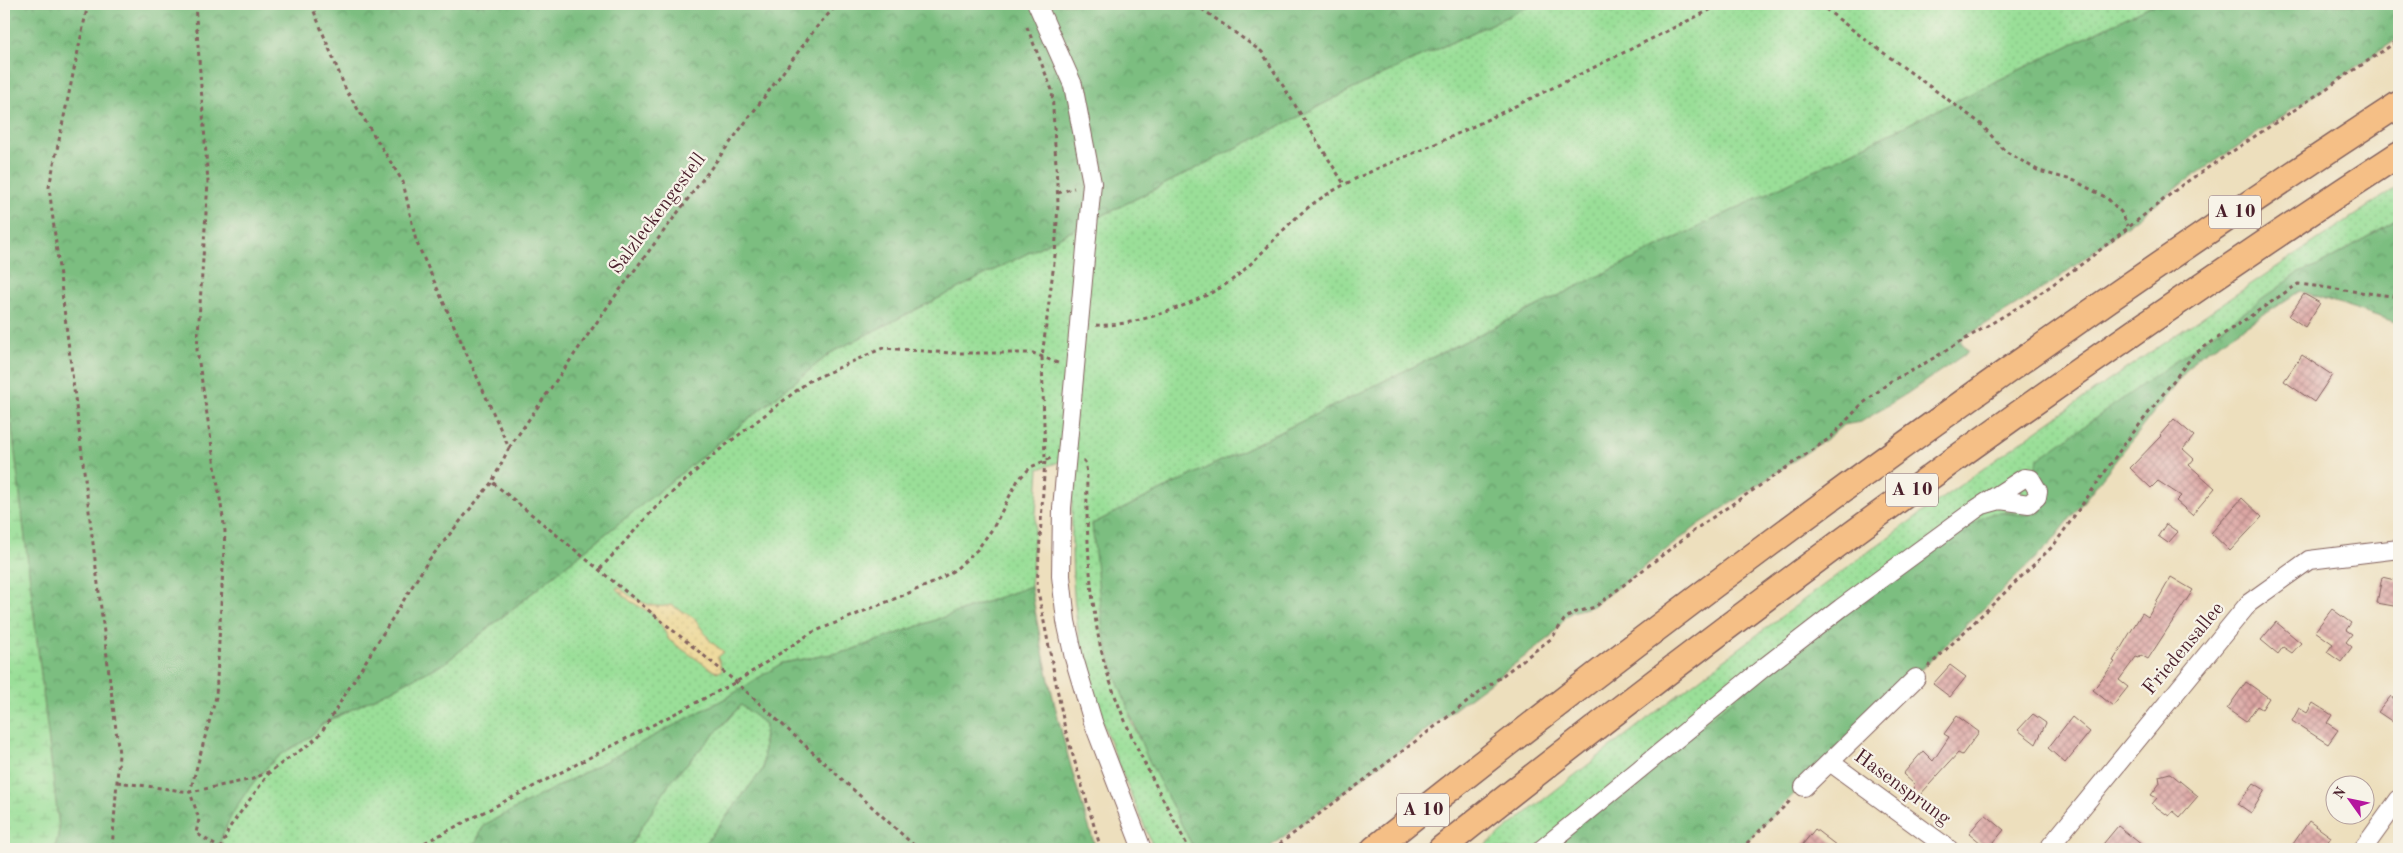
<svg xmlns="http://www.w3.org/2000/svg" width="2403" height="853" font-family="'Old Standard TT',serif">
<defs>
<pattern id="grass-dots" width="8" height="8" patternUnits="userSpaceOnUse" patternTransform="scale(1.25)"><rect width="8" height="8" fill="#9adf98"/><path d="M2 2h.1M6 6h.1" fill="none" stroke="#86bf83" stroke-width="1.8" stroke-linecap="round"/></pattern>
<pattern id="forest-crowns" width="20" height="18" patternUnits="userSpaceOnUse" patternTransform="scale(1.25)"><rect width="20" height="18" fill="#7bbe80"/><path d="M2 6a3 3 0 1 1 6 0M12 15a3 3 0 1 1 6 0" fill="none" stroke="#679a69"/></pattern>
<pattern id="wetland-marsh" width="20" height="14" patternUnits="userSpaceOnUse" patternTransform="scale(1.25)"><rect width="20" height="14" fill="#9adf98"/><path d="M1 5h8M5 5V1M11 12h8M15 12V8" fill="none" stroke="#86bf83"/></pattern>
<pattern id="sand-dots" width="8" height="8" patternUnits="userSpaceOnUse" patternTransform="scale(1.25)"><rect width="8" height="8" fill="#eeda9e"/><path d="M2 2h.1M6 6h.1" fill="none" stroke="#cebb88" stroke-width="1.8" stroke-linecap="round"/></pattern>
<pattern id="building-cross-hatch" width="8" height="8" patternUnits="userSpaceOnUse" patternTransform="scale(1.25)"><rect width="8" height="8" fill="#dda7a4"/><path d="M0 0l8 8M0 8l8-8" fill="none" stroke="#b58786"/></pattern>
</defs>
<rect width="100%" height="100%" fill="#f7f3e8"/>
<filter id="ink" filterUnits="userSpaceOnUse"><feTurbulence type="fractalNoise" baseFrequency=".02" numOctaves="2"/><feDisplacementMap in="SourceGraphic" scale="10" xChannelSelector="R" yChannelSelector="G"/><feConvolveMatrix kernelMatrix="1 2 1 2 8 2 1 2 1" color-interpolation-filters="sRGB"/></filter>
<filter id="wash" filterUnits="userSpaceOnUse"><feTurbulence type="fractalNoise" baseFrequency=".0096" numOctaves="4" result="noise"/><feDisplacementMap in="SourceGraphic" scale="20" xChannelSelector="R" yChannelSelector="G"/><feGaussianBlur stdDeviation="1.12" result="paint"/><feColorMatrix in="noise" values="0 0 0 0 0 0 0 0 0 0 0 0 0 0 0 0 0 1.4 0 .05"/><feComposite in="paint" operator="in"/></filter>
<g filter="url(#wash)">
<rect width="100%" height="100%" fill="#eddfbd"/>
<g fill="url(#grass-dots)" stroke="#727f62">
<path d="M1534,4h620l-1062,520 39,198 63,127h-40c-31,-75 -68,-152 -78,-234 -6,-50 -4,-102 -4,-152l-13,-1 -20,7 -8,117 -183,65 -66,12 -54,34 -244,128 -11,24h-255c8,-32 37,-75 64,-95 16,-11 28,-14 40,-30l123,-61 387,-311 541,-273z"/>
<path d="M2399,186v32l-81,48 -19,7 -263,194c3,6 7,11 9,18 5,12 -1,30 -16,31 -7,0 -16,-3 -24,-4l-455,337h-69c150,-119 302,-236 457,-348 151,-109 306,-213 461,-315z"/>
<polygon points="741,705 765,724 763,769 701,849 628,849 671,781"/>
</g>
<g fill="url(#forest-crowns)" stroke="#626e56">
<path d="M9,4h1525l-161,75 -541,273 -387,311 -123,61c-12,17 -24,19 -40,30 -27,20 -56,63 -64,95h-163l4,-20 -55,-469v-320z"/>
<polygon points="2154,4 2399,4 2399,38 2180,185 2052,283 1960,340 1968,352 1908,393 1861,422 1843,425 1829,437 1697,526 1593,606 1572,612 1565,618 1551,637 1267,849 1194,849 1146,755 1114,673 1103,632 1092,524"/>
<path d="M2399,218v105l-99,-32 -103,66 -146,186 -223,217 -89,89h-189c121,-98 240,-201 370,-288 21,-15 43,-33 66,-45 19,-10 45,8 56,-8 11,-14 0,-28 -6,-41l2,-8 261,-186 19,-7z"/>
<path d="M1031,586c14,90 37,177 65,263h-395l62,-80 2,-45 -24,-19 -70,76 -43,68h-155l11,-24 244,-128 54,-34 66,-12z"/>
</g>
<polygon fill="url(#wetland-marsh)" stroke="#727f62" points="4,360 59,829 55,849 4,849"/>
<path fill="url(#sand-dots)" stroke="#9c7c64" d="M619,587c14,13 33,23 52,18l23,13 17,24 13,10 -6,5 4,13 -3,2 -5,-1 -45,-31 -7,-14 -11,-13 -21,-12 -14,-13z"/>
<g id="blocks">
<g fill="url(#building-cross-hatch)">
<polygon points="2304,294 2320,303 2305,327 2289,316"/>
<polygon points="2302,355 2332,375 2314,402 2284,381"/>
<polygon points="2174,419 2194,436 2183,449 2194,459 2189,465 2215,488 2192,515 2176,501 2181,496 2158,481 2151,488 2130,468 2161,436 2160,435"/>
<polygon points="2242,498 2262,517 2230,551 2211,533"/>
<polygon points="2166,524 2178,532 2168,543 2158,536"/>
<polygon points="2171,577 2193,590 2148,659 2141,655 2139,658 2136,657 2119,680 2128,687 2113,706 2093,690 2115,662 2113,661 2142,613 2148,617"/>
<polygon points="2382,577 2399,581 2399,607 2377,603"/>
<polygon points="2332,609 2351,623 2346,630 2352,634 2346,642 2352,647 2341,662 2327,652 2333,644 2315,631"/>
<polygon points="2276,622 2301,643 2292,653 2283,647 2278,654 2261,640"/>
<polygon points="1950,665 1966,677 1950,697 1933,684"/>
<polygon points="2246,682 2269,698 2262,709 2257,706 2246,722 2227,709"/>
<polygon points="2391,696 2399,705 2399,726 2378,712"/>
<polygon points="2313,703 2332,715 2327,723 2338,730 2328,744 2292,721 2299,708 2307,713"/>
<polygon points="2033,714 2046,723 2036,744 2018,730"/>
<polygon points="1957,716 1979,732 1962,755 1958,753 1919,796 1912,790 1915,785 1903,774 1923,751 1933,761 1949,737 1944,734"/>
<polygon points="2072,717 2090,732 2065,763 2048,748"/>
<polygon points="2170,773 2198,796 2180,817 2173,811 2169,816 2152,804 2157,798 2151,795 2160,783 2159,776"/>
<polygon points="2254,783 2265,790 2251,813 2238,804"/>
<polygon points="1985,814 2004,830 1988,849 1969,833"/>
<polygon points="2309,821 2331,837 2323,849 2301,849 2293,844"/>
<polygon points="2118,826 2147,849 2099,849"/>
<polygon points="1815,829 1841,849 1799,849"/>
</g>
</g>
</g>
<g filter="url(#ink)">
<use href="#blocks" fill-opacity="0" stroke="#83625e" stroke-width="1"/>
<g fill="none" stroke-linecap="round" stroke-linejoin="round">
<g stroke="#83625e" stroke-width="20">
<g id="minor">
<polyline points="1037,4 1073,85 1092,183 1062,508 1061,576 1066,621 1074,658 1093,722 1142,849"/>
<polyline points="1830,762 1949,849"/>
<polyline points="1804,787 1916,678"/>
<polyline points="1542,849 1762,669 1841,608 1976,509 2024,478 2031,479 2038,491 2037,497 2029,504 2000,500 1982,505"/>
<polyline points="2048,849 2249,603 2309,560 2399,549"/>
<polyline points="2363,849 2399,799"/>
</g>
</g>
<g stroke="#83625e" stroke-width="28">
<g id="highway">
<path d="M1374,849c330,-264 671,-514 1025,-745"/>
<path d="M1441,849c309,-246 627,-479 958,-695"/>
</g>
</g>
<g stroke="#83625e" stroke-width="3" stroke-dasharray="4 4" stroke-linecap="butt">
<polyline points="88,4 49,187 119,754 112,849"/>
<polyline points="195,4 208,182 197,350 225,531 216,697 190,792 199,819 196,833 221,849"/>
<polyline points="311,4 346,90 403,182 416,241 509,448 492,482 736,682 918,849"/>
<polyline points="1195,4 1262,52 1344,184"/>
<polyline points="1819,4 1866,40 1980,123 2005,151 2039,171 2075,181 2107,198 2121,212 2128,226"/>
<polyline points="1027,27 1052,90 1058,203 1055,255 1042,357 1045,459 1037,586 1065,729 1101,849"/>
<polyline points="1058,193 1074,188"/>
<path d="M1096,325c36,3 102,-22 132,-42 32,-23 54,-57 86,-80 43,-30 95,-46 143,-69 89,-42 177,-87 265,-130"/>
<polyline points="509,448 613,299 819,24 838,4"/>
<path d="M1083,460l2,2 2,11c-1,53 2,115 12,167 15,74 56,142 90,209"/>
<polyline points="600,569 656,507 718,451 809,381 883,348 950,353 1033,353 1060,364"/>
<polyline points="1928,667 2054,545 2123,446 2194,354 2298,284 2399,297"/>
<polyline points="117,782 190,792 253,779 272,770 308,745 318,737 328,722 428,561 492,482"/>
<polyline points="221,849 229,828 270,772"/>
<polyline points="420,849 424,843 736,682 811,633 933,583 956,569 977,550 993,528 1018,480 1031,467 1051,458"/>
<polyline points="1273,849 1552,638 1564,620 1573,613 1595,607 1700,526 1830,438 1861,405 1891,381 1917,368 2032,299 2086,261 2182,185 2399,40"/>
<polyline points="1741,849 1792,799"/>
</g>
<use href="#minor" stroke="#fff" stroke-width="18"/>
<use href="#highway" stroke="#f5bf86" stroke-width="25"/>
</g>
</g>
<g text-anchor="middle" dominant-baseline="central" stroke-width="4.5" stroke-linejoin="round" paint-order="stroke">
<g fill="#f7f3e8" stroke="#7e5f64" stroke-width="1">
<rect x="2209" y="195.5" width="52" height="33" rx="4"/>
<rect x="1886" y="473.5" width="52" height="33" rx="4"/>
<rect x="1397" y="793.5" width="52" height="33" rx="4"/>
</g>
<g font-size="19" font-weight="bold" fill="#4a1f2b">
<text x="2235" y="212">A 10</text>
<text x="1912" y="490">A 10</text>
<text x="1423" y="810">A 10</text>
</g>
<g font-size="20" fill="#4a1f2b" stroke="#f7f3e8">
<text transform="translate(658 214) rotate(-53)">Salzleckengestell</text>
<text transform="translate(2184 649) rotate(-50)">Friedensallee</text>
<text transform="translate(1902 788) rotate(36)">Hasensprung</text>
</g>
</g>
<rect width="2403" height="853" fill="none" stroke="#f7f3e8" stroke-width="20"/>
<g transform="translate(2350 800) rotate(303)"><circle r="24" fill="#f7f3e8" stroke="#b29e9c"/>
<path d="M0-4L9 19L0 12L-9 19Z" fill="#b5179e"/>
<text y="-8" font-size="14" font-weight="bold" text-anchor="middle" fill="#4a1f2b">N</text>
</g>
</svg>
